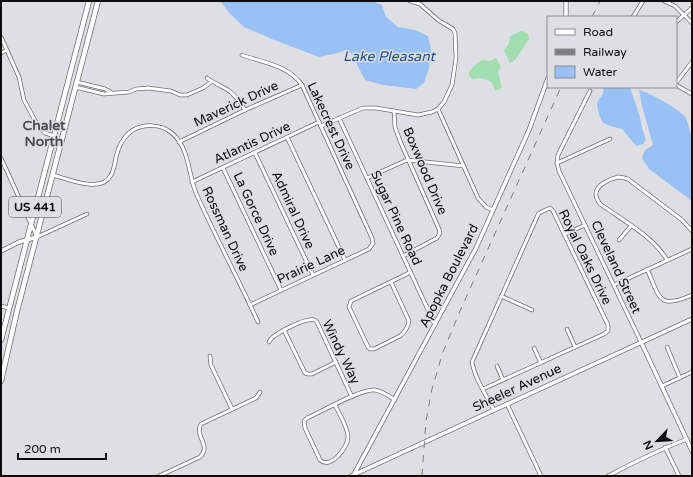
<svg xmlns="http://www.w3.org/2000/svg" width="693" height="477" font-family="'Varela Round',sans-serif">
<rect width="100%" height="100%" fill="#dedfe2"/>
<g fill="#a2ddb1">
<polygon points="521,31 528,33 529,39 515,60 510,63 504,50 509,44 510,36"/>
<path d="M496,58l5,9 -3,5 4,16 -7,3c-2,-12 -12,-14 -23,-12l-3,-4v-3l7,-8 6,-4 8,1z"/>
</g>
<g fill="#9ac1f6">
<polygon points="220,1 372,1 382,5 386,17 398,27 415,30 428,36 431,49 429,68 424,83 416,89 383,85 365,80 351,53 346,50 338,53 319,57 274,40 244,27 230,14"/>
<polygon points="603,87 630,87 640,117 642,128 646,140 643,144 636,146 622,129 610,126 603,123 599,115 597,104 599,99 603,94"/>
<path d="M639,90c10,2 42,20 47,28 3,6 3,13 6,19v64l-43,-32 -7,-11 3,-8 8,-5 -11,-39z"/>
</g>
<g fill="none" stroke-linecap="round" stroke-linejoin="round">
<g stroke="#6f6f72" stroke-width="4.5">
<g id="minor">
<polyline points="664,1 675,6 692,23"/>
<polyline points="633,17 643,1"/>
<polyline points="676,22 692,8"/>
<polyline points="1,37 19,77 24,100 38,126 45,133 54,136"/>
<polyline points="1,53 7,50"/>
<path d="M242,55c22,8 46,10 60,30l70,153 1,5 -4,6 -119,56"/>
<path d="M207,78c7,5 14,8 21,12 7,5 13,13 17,20"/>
<polyline points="77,82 105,89 112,93"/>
<polyline points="676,83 692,62"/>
<polyline points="676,85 692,94"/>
<polyline points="75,87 104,94 129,92 136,89 148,88 171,91 180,95 187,95 203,88 211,82"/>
<polyline points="590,91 558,155 557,163 559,171 641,342"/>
<polyline points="438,109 478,198 486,207 493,210"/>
<polyline points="394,111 395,127 400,141 439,229 440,233 437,238 403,256"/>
<polyline points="339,118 435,325"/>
<polyline points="321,126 363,108 376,108 418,115 432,112 438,109 444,102 452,85 456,58 455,33 453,29 438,20 420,4 410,1"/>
<polyline points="287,137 345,260"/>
<polyline points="179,142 245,110 302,85"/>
<polyline points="255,153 313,275"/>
<polyline points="1,158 37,237 87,214"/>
<polyline points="557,163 610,139"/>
<polyline points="223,168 281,290"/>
<path d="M53,175c15,4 49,19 58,0 3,-5 4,-12 5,-18 2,-8 6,-18 13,-24 12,-10 32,-10 44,1 17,16 15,40 23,59 19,43 42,85 62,129"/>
<polyline points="367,178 407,160 464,166"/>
<polyline points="192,182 319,122"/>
<polyline points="565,234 585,225"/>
<polyline points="619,240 631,226"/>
<path d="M667,260c-13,-23 -46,-41 -67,-56 -2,-3 -4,-6 -4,-9 -1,-10 14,-16 22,-18 4,0 6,1 10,2l54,41 10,11"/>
<path d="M647,269c13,29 11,41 45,26"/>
<path d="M391,282l18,39c-1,6 -4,11 -9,15l-26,13h-4l-2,-2 -19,-40 2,-6 60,-29"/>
<polyline points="614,285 692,249"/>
<polyline points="501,296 532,310"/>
<polyline points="1,306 9,308"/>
<polyline points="567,329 575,347"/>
<polyline points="284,330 305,373 308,374 312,374 336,362"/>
<path d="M269,342c3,-8 38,-25 46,-22l2,2 35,75"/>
<polyline points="667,347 680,378"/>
<polyline points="534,348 541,363"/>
<polyline points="210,356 211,365 232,409"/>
<polyline points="497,366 503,380"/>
<polyline points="662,386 692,372"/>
<path d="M483,389l121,-55 4,-3v-6l-55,-114 -3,-3 -11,5 -2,4 -65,145c3,17 14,33 22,48"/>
<polyline points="507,404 541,476"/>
<path d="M335,405c4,8 13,23 13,32 0,10 -17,33 -28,23l-15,-32 -1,-7 3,-3c14,-6 55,-30 68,-28 7,1 14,6 20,10"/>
<polyline points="665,447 679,476"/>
<path d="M159,476l41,-19c12,-12 -6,-20 1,-33l55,-26 4,-6"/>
<path d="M608,476c26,-14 51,-26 79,-37"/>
</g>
</g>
<g stroke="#6f6f72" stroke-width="5">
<g id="tertiary">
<polyline points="566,17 566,1"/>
<polyline points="1,251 19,242 37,237"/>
<polyline points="641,342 692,451"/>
<polyline points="351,476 692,319"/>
<polyline points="353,476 476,248 529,130 548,78"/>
</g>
</g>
<g stroke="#6f6f72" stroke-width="6">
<g id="primary">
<polyline points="1,340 89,1"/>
<polyline points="1,381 17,311 98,1"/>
</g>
</g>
<use href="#minor" stroke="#fff" stroke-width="3"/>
<use href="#tertiary" stroke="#fff" stroke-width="3.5"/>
<use href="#primary" stroke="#fff" stroke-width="4.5"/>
<g stroke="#7d7e80" stroke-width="1" stroke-dasharray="7 7" stroke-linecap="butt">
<polyline points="592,17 600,1"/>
<polyline points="422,476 426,421 432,389 443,352 460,311 561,87"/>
</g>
</g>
<g text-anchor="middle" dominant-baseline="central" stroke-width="3" stroke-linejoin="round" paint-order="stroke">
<rect fill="#dedfe2" stroke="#4b4b4d" stroke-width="1" x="9" y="197" width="52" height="20" rx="3"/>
<g font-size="12" font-weight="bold" fill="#0c0c0d">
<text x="35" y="207">US 441</text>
</g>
<g font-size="13" fill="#0c0c0d" stroke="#dedfe2">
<text transform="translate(236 104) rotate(-25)">Maverick Drive</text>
<text transform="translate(331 126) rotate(65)">Lakecrest Drive</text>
<text transform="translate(252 143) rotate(-25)">Atlantis Drive</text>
<text transform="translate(425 171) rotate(67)">Boxwood Drive</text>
<text transform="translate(293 210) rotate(65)">Admiral Drive</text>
<text transform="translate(256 214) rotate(65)">La Gorce Drive</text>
<text transform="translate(396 218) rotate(65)">Sugar Pine Road</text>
<text transform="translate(225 229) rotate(65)">Rossman Drive</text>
<text transform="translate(585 257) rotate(64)">Royal Oaks Drive</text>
<text transform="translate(311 265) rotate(-25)">Prairie Lane</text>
<text transform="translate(616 267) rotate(65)">Cleveland Street</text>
<text transform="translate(449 276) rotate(-63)">Apopka Boulevard</text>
<text transform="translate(341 352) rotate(64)">Windy Way</text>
<text transform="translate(517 388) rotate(-25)">Sheeler Avenue</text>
</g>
<g font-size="14" font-style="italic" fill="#1f4f8f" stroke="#dedfe2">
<text x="389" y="56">Lake Pleasant</text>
</g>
<g font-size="14" font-weight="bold" fill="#4d4d50" stroke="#dedfe2">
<text x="44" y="125">Chalet<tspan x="44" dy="16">North</tspan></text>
</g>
</g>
<rect width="693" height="477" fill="none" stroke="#0c0c0d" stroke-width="4"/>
<rect x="547" y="16" width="130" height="72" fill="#dedfe2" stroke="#8a8b8d"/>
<rect x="555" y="29" width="20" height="6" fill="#ffffff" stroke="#8a8b8d"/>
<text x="583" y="36" font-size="12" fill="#0c0c0d">Road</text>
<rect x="555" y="49" width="20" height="6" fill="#7d7e80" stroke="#8a8b8d"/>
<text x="583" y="56" font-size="12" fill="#0c0c0d">Railway</text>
<rect x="555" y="66" width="20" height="12" fill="#9ac1f6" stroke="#8a8b8d"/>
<text x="583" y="76" font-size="12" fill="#0c0c0d">Water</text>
<g transform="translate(657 441) rotate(245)" stroke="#dedfe2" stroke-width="3" paint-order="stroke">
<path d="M0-3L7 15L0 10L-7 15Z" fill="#0c0c0d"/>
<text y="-6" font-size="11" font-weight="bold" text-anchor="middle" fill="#0c0c0d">N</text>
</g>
<path d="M18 453v6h88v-6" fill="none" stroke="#0c0c0d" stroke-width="2"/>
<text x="24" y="453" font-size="12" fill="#0c0c0d" stroke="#dedfe2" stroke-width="3" paint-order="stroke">200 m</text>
</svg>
